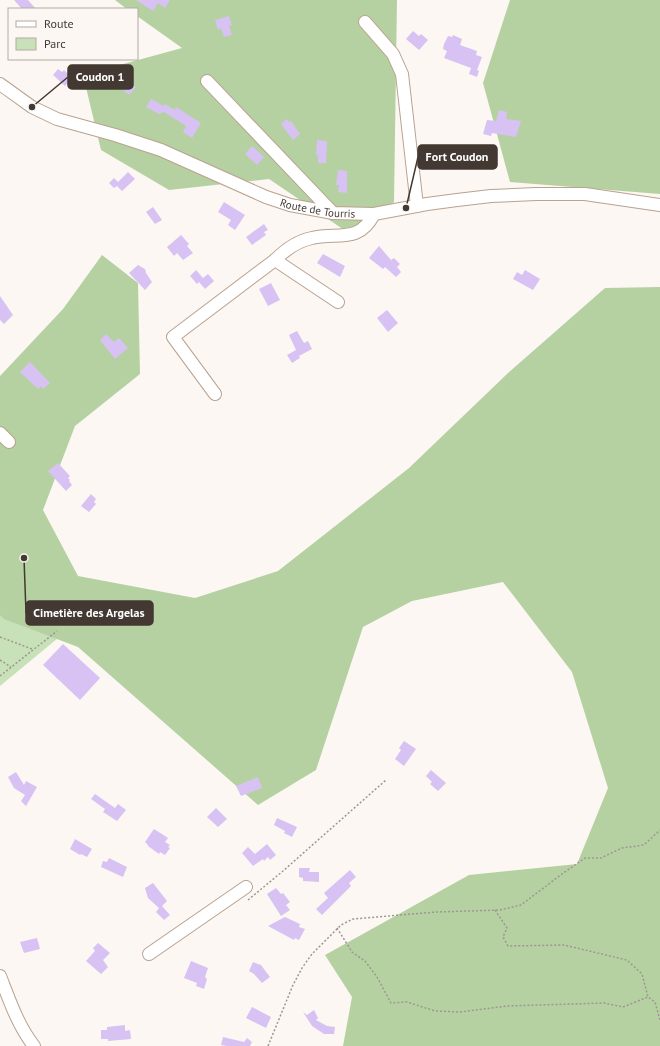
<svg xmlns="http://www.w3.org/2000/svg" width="660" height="1046" viewBox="0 0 660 1046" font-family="'PT Sans',sans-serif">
<rect width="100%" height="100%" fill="#fcf7f3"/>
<path fill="#c8e1b8" d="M0,510L98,605L0,686Z"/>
<g fill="#b5d1a2">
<path d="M115,0H397L394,202L353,236L269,179L169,190L101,150L83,75L182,48L137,16V9H127Z"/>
<path d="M510,0H660V194L510,182L483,83Z"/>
<path d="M102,255L138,283L140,374L75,426L43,510L78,576L195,598L278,571L409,468L507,374L605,288L660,287V1046H343L352,997L325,955L469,875L577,864L608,788L572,672L503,582L412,601L363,627L316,770L258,805L78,647L4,619L0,615V376L63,309Z"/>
</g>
<g fill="#d7c2f3">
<path d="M14,0H28L36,9H22Z"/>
<path d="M136,0H170L165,8L158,3L153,11Z"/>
<path d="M229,16L232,25L229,26L232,35L224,37L221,28L218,30L215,20Z"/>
<path d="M413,31L419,36L421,34L428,40L419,50L406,39Z"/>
<path d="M453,35L462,39L460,45L477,51L476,55L482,57L477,70L479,71L477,77L469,74L471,68L444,58L447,51L443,49L444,44L448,36L452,37Z"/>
<path d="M113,67L136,87L129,95L106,75Z"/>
<path d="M58,69L62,72L64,70L72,78L65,86L53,75Z"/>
<path d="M151,99L164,106L165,104L175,110L176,107L201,123L192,138L183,132L186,126L164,112L159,114L146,107Z"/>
<path d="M499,110L507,112L506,119L521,121L516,137L492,133L491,136L483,134L487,120L496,121Z"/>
<path d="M287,119L289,122L291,121L300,134L293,140L281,124Z"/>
<path d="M317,140L327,141L326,163H318V155H316Z"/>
<path d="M252,146L264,157L257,165L245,154Z"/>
<path d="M338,170L347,171V193L338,192L339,185H336Z"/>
<path d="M128,172L135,179L122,191L117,186L114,188L109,183L114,178L118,182Z"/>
<path d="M224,202L245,215L235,230L228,225L231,220L218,212Z"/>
<path d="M153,207L162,220L155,224L146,212Z"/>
<path d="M264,224L268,230L264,232L266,235L252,245L246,237Z"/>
<path d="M181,235L189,244L187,246L193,253L183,260L177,253L174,256L167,247Z"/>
<path d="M379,246L391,260L394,258L400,264L397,267L401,272L396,277L385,267L383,269L369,258Z"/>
<path d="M323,254L345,266L340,277L317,263Z"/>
<path d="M138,265L145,269L146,273L152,282L145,290L129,273Z"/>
<path d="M196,270L203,278L208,274L214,281L205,289L199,282L197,284L190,276Z"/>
<path d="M525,270L540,279L533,290L513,279L517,272L522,275Z"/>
<path d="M271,283L280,300L268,306L259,289Z"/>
<path d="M0,296L13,315L4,324L0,320Z"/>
<path d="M387,310L398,323L388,332L377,318Z"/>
<path d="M297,331L304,343L308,341L312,349L299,356L300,358L292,363L287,355L296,350L289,335Z"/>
<path d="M106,334L114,342L119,338L128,348L115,359L100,340Z"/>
<path d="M30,362L50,383L43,389L41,386L38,389L20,372Z"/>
<path d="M58,463L70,476L68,478L70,480L69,481L72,485L66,491L48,471Z"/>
<path d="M91,494L96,499L94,502L96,504L89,512L81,506Z"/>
<path d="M63,644L100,678L80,700L43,665Z"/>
<path d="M404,741L416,749L404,766L395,759L401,750L399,748Z"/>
<path d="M431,770L446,783L438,791L430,784L432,782L426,776Z"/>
<path d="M16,772L24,785L26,781L37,787L26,806L21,801L25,795L14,788L8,777Z"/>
<path d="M258,777L262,788L241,796L236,786Z"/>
<path d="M95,794L115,808L118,804L126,810L117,821L103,812L105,809L91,799Z"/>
<path d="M216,808L227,819L218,827L207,817Z"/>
<path d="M277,818L297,827L292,837L284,833L285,831L274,825Z"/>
<path d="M154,829L168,838L165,842L170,845L168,847L170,848L165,855L160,852L159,854L148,846V845L145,842Z"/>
<path d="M75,839L92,849L87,857L81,854L80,855L70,849Z"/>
<path d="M267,844L276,855L270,860L268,857L264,861L263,859L253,866L242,853L248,847L255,854Z"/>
<path d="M109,858L127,867L123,877L101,867L103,861L107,862Z"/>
<path d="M299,868H310L309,872H319V882L303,881V878L299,877Z"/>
<path d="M350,870L356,877L349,883L351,886L322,915L316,909L328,898L324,893Z"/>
<path d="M153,883L167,901L162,906L170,915L164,920L156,912L159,908L148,898L145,888Z"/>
<path d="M276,888L281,894L283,893L290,902L286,905L290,910L281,916L267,894Z"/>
<path d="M285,917L300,924L299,927L305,929L299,940L295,938L294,940L268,926Z"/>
<path d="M37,938L40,949L24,953L20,942Z"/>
<path d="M98,943L110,953L103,960L108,967L101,974L86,961L95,951L93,948Z"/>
<path d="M191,961L208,968L205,977L207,979L204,989L196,986L197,983L184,978Z"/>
<path d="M253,962L261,965L270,977L262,983L254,974L249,971Z"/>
<path d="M252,1007L271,1017L266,1028L246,1018Z"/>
<path d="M314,1010L318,1018L316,1020L327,1026L335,1027L334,1034H324L312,1026L303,1012L307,1015Z"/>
<path d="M125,1025V1031L130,1030L131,1039L108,1041V1039H101V1030H107V1027Z"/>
<path d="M223,1037L244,1042L247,1038L252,1042L250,1046H227L221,1045Z"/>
</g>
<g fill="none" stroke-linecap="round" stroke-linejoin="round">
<defs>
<g id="minor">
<path d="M365,22L393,54L402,74L417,206"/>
<path d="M207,81L333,213"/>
<path id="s1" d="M0,84L32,107L57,119L115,135L161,150L266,197L290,205L333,213L374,214L427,204L457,200L491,196L536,194H585L660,205"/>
<path d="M338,302L275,260C286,249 297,241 312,238C337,232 359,244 374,214"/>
<path d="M215,394L173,337L275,260"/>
<path d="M0,433L9,442"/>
<path d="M149,954L246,887"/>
<path d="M0,976C9,999 18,1026 34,1046"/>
</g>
</defs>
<use href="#minor" stroke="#b9a290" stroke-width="14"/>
<g stroke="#9e9690" stroke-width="1.5" stroke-dasharray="2 2" stroke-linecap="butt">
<path d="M0,637L32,649"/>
<path d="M0,660L11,667"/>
<path d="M0,676L57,631"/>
<path d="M248,900L283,871L386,780"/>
<path d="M495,910L507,928L503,937L508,946L564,945L627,960L642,974L648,997L655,1002L660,1020"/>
<path d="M337,928L352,952L365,961L377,977L391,1003L407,1002L435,1011L460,1012L507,1006L604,1003L623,1007L648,997"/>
<path d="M268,1046L293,985L302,968L312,954L341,925L353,919L436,912L500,910L521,905L562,874L585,858H601L622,848L644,845L660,830"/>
</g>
<use href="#minor" stroke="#fff" stroke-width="12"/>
</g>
<g text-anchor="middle" stroke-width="3" stroke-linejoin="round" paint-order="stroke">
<g font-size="11" fill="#433932" stroke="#fcf7f3">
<text dy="4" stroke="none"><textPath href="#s1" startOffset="344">Route de Tourris</textPath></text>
</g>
</g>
<path fill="none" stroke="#433932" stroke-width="1.5" d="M32 107L68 77M406 208L418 157M24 558L26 613"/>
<g fill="#433932" stroke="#fcf7f3" stroke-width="1.5">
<circle cx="32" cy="107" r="4"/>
<circle cx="406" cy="208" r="4"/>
<circle cx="24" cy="558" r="4"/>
</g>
<g fill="#433932" stroke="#433932" stroke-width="1.5">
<rect x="68" y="65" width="65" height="24" rx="4"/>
<rect x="418" y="145" width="79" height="24" rx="4"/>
<rect x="26" y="601" width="127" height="24" rx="4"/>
</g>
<g font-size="12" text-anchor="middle" font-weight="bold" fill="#fff">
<text x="100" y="81">Coudon 1</text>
<text x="457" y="161">Fort Coudon</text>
<text x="89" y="617">Cimetière des Argelas</text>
</g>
<rect x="8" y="8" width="130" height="52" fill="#fcf7f3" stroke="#b2aba6"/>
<rect x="16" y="21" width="20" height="6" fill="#ffffff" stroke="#b2aba6"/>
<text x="44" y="28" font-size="12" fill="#433932">Route</text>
<rect x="16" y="38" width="20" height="12" fill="#c8e1b8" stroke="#b2aba6"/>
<text x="44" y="48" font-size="12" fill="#433932">Parc</text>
</svg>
